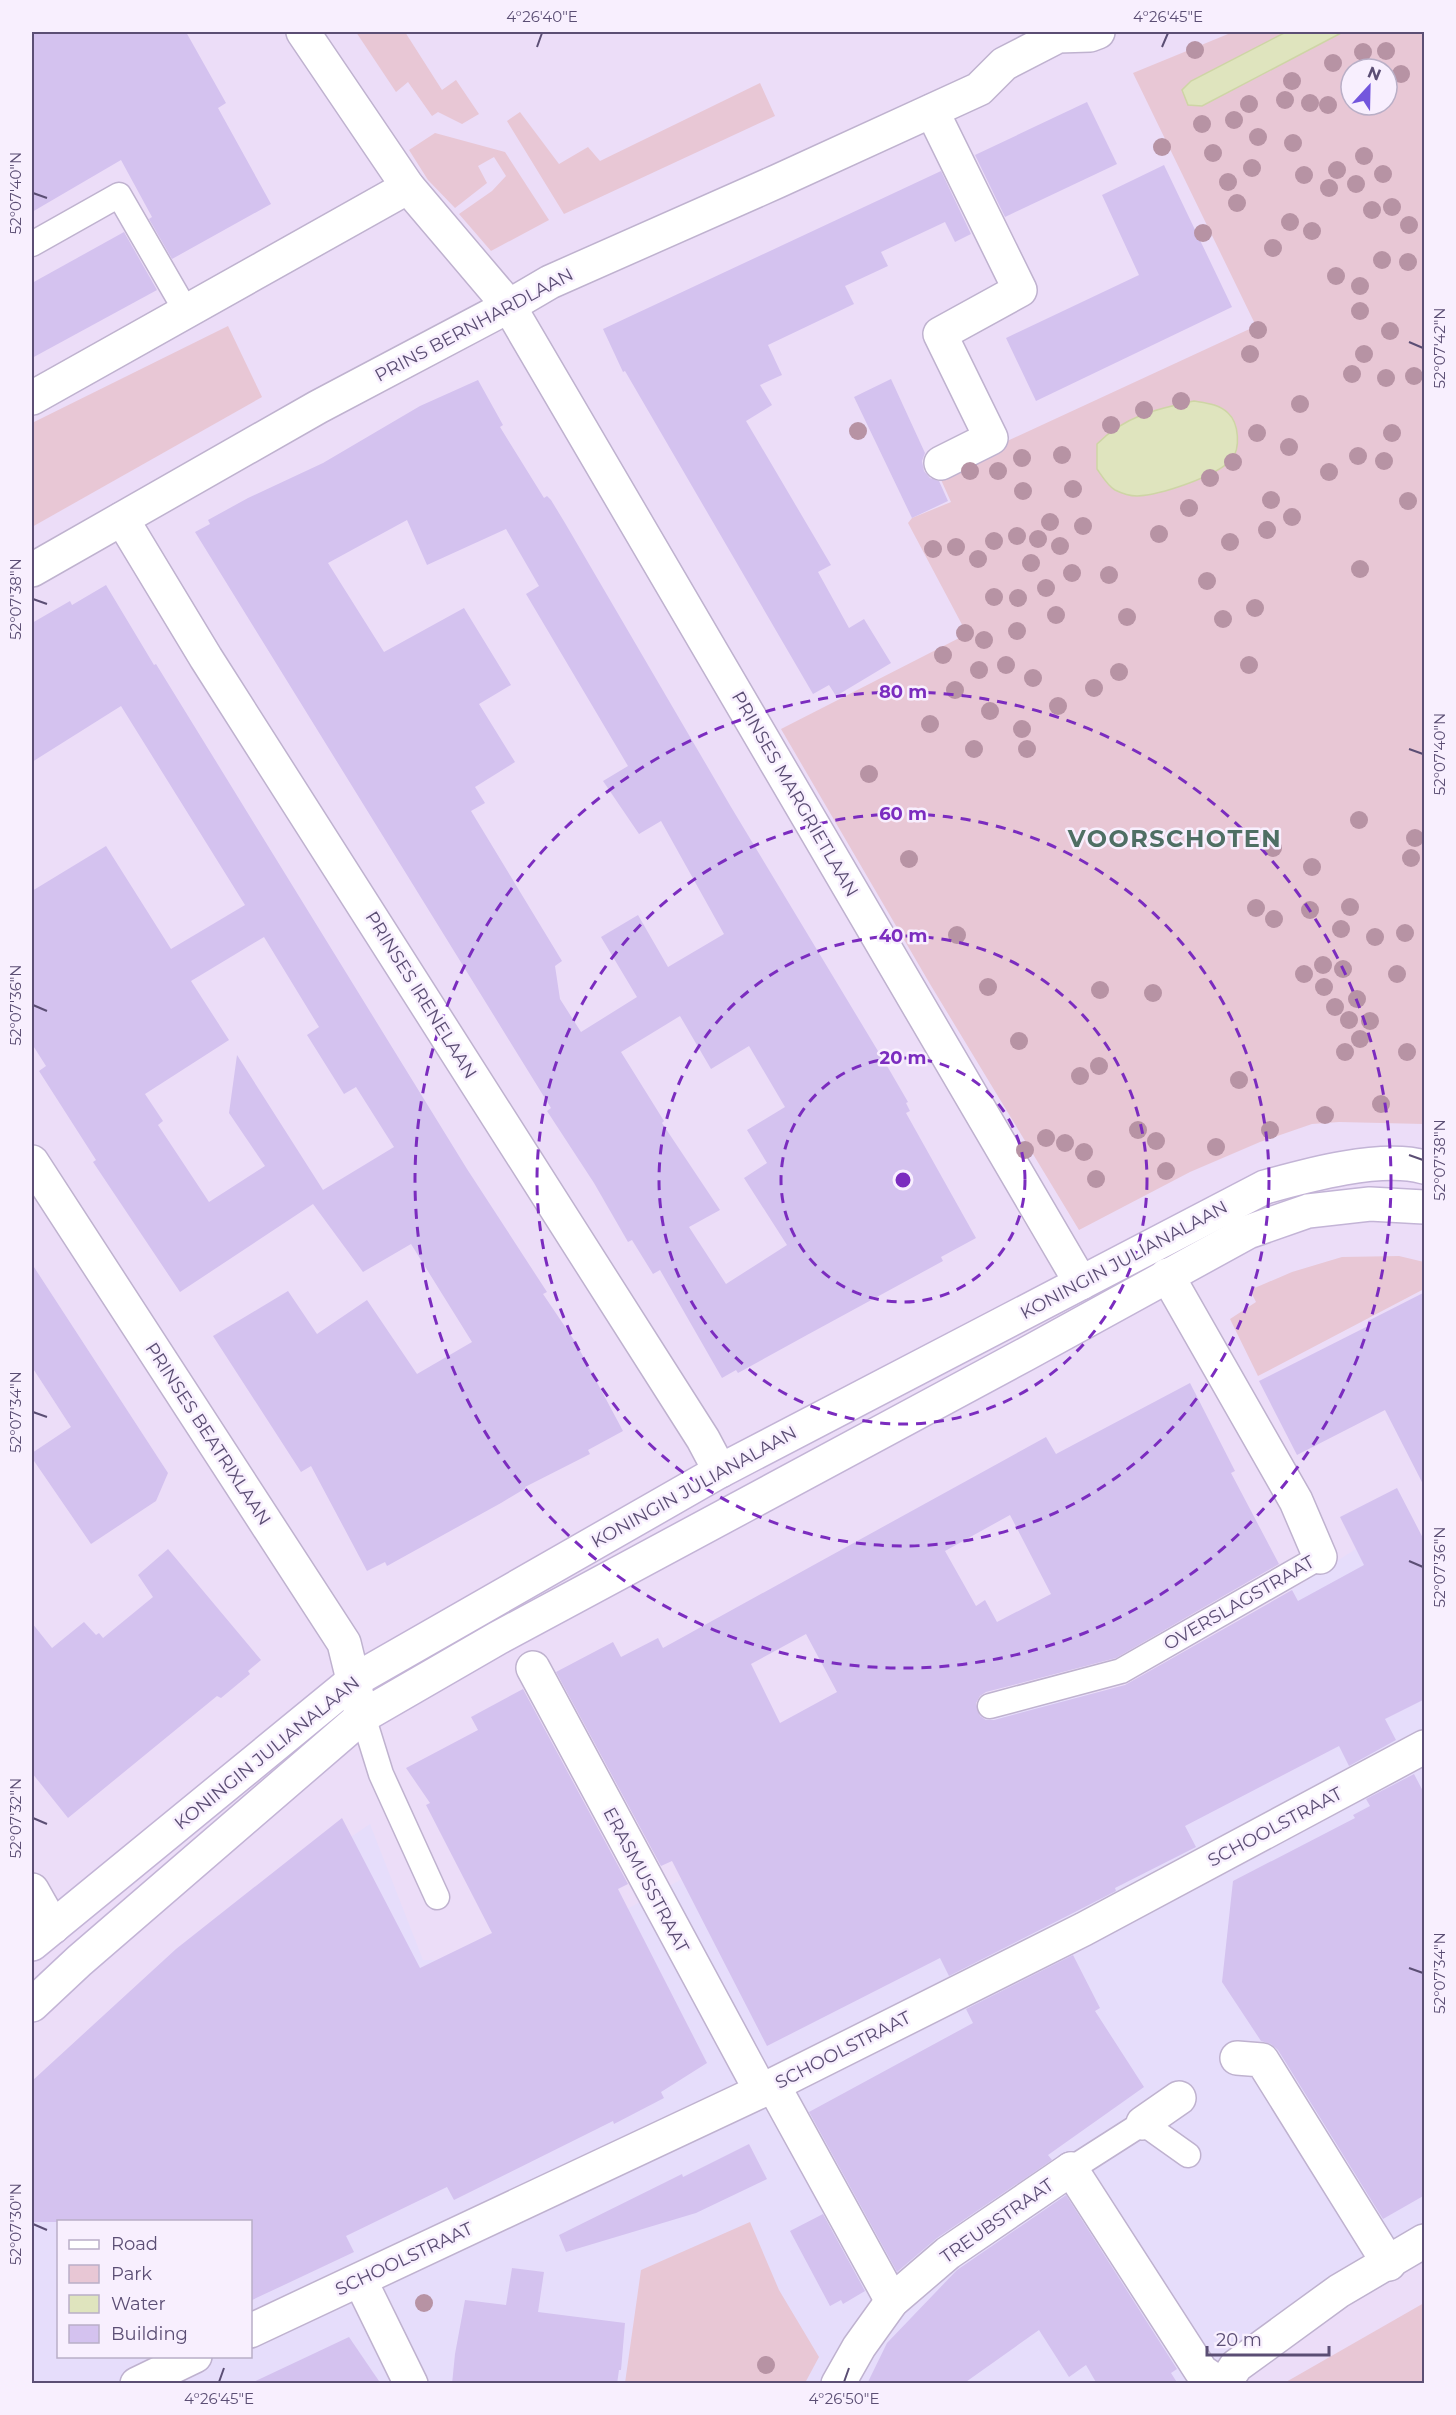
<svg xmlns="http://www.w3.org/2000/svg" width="1456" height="2415" viewBox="0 0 1456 2415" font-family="Montserrat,sans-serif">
<rect width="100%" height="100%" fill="#f4e9fb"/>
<path fill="#ecddf8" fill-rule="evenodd" d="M32,32H1424V2383H32ZM1351,69H1387V105H1351ZM58,2222H250V2356H58Z"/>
<path fill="#e6ddfb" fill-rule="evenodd" d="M1392,1526L1424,1586V2221L1392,2242L1207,2383H32V2093L198,1942L370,1824L423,1960H524L616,1915L717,1860L935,1725L1145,1683ZM58,2222H250V2356H58Z"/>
<g fill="#e8c7d5" fill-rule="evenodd">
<path d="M356,32H405L442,90L456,80L479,114L462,124L438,112L432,116L408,82L396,92Z"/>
<path d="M1233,32H1424V1124L1339,1122L1312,1124L1260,1142L1190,1172L1079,1230L930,984L781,729L967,634L908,523L912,518L951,502L938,473L1256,326L1133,73ZM1351,69H1387V105H1351Z"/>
<path d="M760,83L775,116L564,214L507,121L520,112L559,164L588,147L600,161Z"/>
<path d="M435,133L505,152L549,220L491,251L459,214L492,191L506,176L494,157L478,166L487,183L455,208L428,180L409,150Z"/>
<path d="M228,326L262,397L32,527V423Z"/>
<path d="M1399,1256L1424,1262V1289L1258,1376L1230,1319L1256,1302L1250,1290L1292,1272L1342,1257Z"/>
<path d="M750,2222L779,2290L819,2357L805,2383H625L641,2270Z"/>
<path d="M1424,2303V2383H1284L1293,2378Z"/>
</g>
<g fill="#dfe4be" stroke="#ced5a5" stroke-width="1.5">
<path d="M1286,32H1343L1202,106L1188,105L1182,90L1191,81Z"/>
<path d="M1194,401C1206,403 1219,404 1228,413C1239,423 1241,449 1231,460C1215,477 1160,495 1137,496C1131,496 1121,493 1115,490C1108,486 1102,476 1097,469V444C1125,416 1156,409 1194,401Z"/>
</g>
<g fill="#d4c2ef" fill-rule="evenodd">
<path d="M32,32H186L226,103L218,108L271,204L172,259L149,219L152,217L121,160L32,212Z"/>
<path d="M1087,102L1117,164L1005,217L975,155Z"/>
<path d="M1164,165L1232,307L1036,401L1006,338L1139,275L1102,195Z"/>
<path d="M941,171L971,234L955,242L945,222L881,252L888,266L845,286L854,304L768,345L782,375L760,385L772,405L746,421L831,565L818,572L849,628L864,619L891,663L836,696L829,685L813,694L625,371L623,372L603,329Z"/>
<path d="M124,232L157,290L32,358V283Z"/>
<path d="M891,379L925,453L922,461L924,471L930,478L939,481L948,501L912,518L854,397Z"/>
<path d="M478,380L503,425L500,427L544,498L547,496L551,500L565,523L731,807L890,1071L908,1102L906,1103L910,1111L906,1113L976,1238L941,1257L943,1261L807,1335L738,1373L736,1370L722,1378L660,1270L653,1274L632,1240L628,1242L594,1183L547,1111L551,1108L195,532L210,524L208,520L248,498L323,463L420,406ZM407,520L427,565L506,529L539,586L526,594L628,766L603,781L639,834L661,821L724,934L668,967L638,915L601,937L637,997L581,1032L560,999L555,966L562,961L471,811L485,803L475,787L515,762L479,704L511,685L464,608L384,652L328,563ZM680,1016L711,1069L749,1046L785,1107L747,1130L767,1163L744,1178L787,1245L726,1284L689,1227L720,1210L662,1123L664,1121L621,1052Z"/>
<path d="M106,585L154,665L156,664L467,1169L547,1292L543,1294L576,1343L623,1431L588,1450L590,1454L525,1487L526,1488L501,1503L387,1566L385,1562L367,1571L311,1466L301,1472L213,1336L288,1291L317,1334L367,1300L417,1374L472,1342L411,1244L363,1272L313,1204L180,1292L93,1162L96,1160L39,1071L46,1066L32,1044V891L106,846L171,949L245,905L121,706L32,762V623L70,601L72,605ZM264,937L319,1027L307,1035L344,1094L356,1087L394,1147L323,1190L237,1055L229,1113L265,1166L209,1202L158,1125L163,1121L145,1094L229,1040L191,981Z"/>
<path d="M32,1264L168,1473L156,1501L91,1544L32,1458V1453L71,1427L32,1367Z"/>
<path d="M1425,1292V1488L1385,1410L1297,1455L1259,1381L1370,1325L1368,1321Z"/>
<path d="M1190,1383L1235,1471L1231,1473L1279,1564L1116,1658L986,1692L980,1696L976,1703L980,1716L986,1720H994L1125,1685L1292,1590L1298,1601L1364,1565L1340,1517L1397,1488L1425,1542V1699L1385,1719L1396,1740L1349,1766L1339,1746L1185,1826L1196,1847L1115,1888L1116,1891L1075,1912L949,1976L940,1958L767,2046L672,1861L661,1866L556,1672L613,1642L621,1657L658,1638L663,1648L1046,1437L1056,1454ZM1010,1515L1051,1594L997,1622L985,1600L976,1606L945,1551ZM806,1634L837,1692L780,1723L751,1664Z"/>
<path d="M168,1549L261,1660L248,1671L250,1674L221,1698L217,1696L68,1818L32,1773V1623L52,1648L84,1622L96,1635L99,1633L103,1638L153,1597L138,1575Z"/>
<path d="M523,1689L628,1884L618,1889L707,2063L661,2092L664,2098L614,2124L613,2121L454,2200L447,2187L346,2236L354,2252L250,2301V2222H32V2081L176,1949L342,1818L420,1968L492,1933L426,1805L430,1803L406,1768L478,1730L471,1717Z"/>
<path d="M1414,1774L1425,1795V2195L1383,2219L1278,2050L1271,2044L1261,2041L1222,1982L1233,1881L1355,1818L1353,1815L1370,1806L1366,1799Z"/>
<path d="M1073,1955L1100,2008L1095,2011L1144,2087L1048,2155L1052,2160L937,2238L897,2272L809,2112L973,2023L966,2009Z"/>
<path d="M749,2144L767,2179L696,2213L566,2252L559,2235L682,2174L683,2177Z"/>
<path d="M1066,2195L1177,2369L1171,2373L1178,2384H1097L1086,2365L1069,2377L1039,2330L963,2384H867L887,2343L957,2270Z"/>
<path d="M823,2214L865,2291L843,2304L841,2300L830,2306L790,2231Z"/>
<path d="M512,2268L544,2272L538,2312L625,2323L621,2370H619L617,2384H452L455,2354L465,2300L506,2305Z"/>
<path d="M349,2337L381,2384H249Z"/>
</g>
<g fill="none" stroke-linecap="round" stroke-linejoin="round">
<defs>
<g id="service">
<path d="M32,244L119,195L186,311"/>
<path d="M990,1706L1121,1671L1320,1557"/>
<path d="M363,1716L381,1774L437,1897"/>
<path d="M1071,2169L1143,2123L1188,2155"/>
</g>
<g id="pedestrian">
<path d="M533,1668L761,2091"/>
<path d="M1237,2058L1262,2060L1389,2264"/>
<path d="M773,2085L892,2301"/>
<path d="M1143,2123L1179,2098"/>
<path d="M1071,2169L1201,2371L1220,2384"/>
<path d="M360,2280L411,2384"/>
<path d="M250,2331L761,2091L1084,1929L1424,1747"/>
<path d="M137,2384L195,2356"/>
</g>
<g id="minor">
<path d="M303,32L408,187L509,306L1081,1283"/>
<path d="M932,111L1020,290L940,334L991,438L941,463"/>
<path d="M32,398L408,187"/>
<path d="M122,519L206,658L703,1439L720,1471"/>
<path d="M32,570L318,407L509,306L550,282L778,181L979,89L1004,64L1058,36L1090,35L1098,32"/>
<path d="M32,1162L344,1643L360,1708"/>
<path d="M1167,1275L1296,1501L1320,1557"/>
<path d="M32,1890L53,1927"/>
<path d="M838,2384L859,2347L892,2301L948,2253L1071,2169"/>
<path d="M1224,2384L1236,2366L1339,2291L1424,2241"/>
</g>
<g id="secondary">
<path d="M32,1944L353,1681L720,1471L1265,1187C1308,1175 1381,1155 1424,1167"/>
<path d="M32,2005L79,1961L363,1716L498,1638L1026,1354L1248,1232L1308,1211L1370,1204L1424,1207"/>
</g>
</defs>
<use href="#service" stroke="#bfb2cf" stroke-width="27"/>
<use href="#pedestrian" stroke="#bfb2cf" stroke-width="36"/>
<use href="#minor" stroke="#bfb2cf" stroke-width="36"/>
<use href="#secondary" stroke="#c3b4d6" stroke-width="36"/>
<use href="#service" stroke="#fff" stroke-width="24"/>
<use href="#pedestrian" stroke="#fff" stroke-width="33"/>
<use href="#minor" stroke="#fff" stroke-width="33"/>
<use href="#secondary" stroke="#fff" stroke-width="33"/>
</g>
<g fill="#b793a4">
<circle cx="1195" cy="50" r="9"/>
<circle cx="1386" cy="51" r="9"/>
<circle cx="1363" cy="52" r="9"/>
<circle cx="1333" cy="63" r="9"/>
<circle cx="1401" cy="74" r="9"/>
<circle cx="1292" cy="81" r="9"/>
<circle cx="1285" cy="100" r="9"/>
<circle cx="1310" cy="103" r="9"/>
<circle cx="1249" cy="104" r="9"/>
<circle cx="1328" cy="105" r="9"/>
<circle cx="1234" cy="120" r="9"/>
<circle cx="1202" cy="124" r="9"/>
<circle cx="1258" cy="137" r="9"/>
<circle cx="1293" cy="143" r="9"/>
<circle cx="1162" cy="147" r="9"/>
<circle cx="1213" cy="153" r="9"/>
<circle cx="1364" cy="156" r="9"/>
<circle cx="1252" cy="168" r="9"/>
<circle cx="1337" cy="170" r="9"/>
<circle cx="1383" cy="174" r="9"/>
<circle cx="1304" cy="175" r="9"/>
<circle cx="1228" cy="182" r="9"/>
<circle cx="1356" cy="184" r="9"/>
<circle cx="1329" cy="188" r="9"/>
<circle cx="1237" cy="203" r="9"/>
<circle cx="1392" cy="207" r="9"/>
<circle cx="1372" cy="210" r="9"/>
<circle cx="1290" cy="222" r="9"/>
<circle cx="1409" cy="225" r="9"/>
<circle cx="1312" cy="231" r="9"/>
<circle cx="1203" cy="233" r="9"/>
<circle cx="1273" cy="248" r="9"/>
<circle cx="1382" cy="260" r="9"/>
<circle cx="1408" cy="262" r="9"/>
<circle cx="1336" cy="276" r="9"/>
<circle cx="1360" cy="286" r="9"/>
<circle cx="1360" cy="311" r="9"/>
<circle cx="1258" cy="330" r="9"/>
<circle cx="1390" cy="331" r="9"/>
<circle cx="1250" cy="354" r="9"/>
<circle cx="1364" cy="354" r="9"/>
<circle cx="1352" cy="374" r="9"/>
<circle cx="1414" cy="376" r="9"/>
<circle cx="1386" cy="378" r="9"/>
<circle cx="1181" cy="401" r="9"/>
<circle cx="1300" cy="404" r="9"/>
<circle cx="1144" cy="410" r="9"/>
<circle cx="1111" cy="425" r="9"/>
<circle cx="858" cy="431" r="9"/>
<circle cx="1257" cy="433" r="9"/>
<circle cx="1392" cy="433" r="9"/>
<circle cx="1289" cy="447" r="9"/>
<circle cx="1062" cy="455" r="9"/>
<circle cx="1358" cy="456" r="9"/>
<circle cx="1022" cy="458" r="9"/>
<circle cx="1384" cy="461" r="9"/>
<circle cx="1233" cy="462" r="9"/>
<circle cx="970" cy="471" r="9"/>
<circle cx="998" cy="471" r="9"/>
<circle cx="1329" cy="472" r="9"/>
<circle cx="1210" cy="478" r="9"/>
<circle cx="1073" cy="489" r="9"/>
<circle cx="1023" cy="491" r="9"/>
<circle cx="1271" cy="500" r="9"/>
<circle cx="1408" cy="501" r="9"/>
<circle cx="1189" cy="508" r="9"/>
<circle cx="1292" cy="517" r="9"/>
<circle cx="1050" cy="522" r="9"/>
<circle cx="1083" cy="526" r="9"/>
<circle cx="1267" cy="530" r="9"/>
<circle cx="1159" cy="534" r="9"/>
<circle cx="1017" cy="536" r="9"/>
<circle cx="1038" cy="539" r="9"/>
<circle cx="994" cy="541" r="9"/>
<circle cx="1230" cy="542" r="9"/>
<circle cx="1060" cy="546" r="9"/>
<circle cx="956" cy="547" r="9"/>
<circle cx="933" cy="549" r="9"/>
<circle cx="978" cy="559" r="9"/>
<circle cx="1031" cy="563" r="9"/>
<circle cx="1360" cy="569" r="9"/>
<circle cx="1072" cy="573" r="9"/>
<circle cx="1109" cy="575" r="9"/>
<circle cx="1207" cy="581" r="9"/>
<circle cx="1046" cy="588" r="9"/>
<circle cx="994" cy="597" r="9"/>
<circle cx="1018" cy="598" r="9"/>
<circle cx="1255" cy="608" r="9"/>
<circle cx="1056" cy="615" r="9"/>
<circle cx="1127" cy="617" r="9"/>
<circle cx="1223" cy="619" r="9"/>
<circle cx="1017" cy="631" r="9"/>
<circle cx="965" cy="633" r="9"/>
<circle cx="984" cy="640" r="9"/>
<circle cx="943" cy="655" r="9"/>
<circle cx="1006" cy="665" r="9"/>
<circle cx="1249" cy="665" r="9"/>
<circle cx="979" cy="670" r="9"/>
<circle cx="1119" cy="672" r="9"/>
<circle cx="1033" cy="678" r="9"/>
<circle cx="1094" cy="688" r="9"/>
<circle cx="955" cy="690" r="9"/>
<circle cx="1058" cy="706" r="9"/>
<circle cx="990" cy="711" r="9"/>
<circle cx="930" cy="724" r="9"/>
<circle cx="1022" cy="729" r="9"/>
<circle cx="974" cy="749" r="9"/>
<circle cx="1027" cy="749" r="9"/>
<circle cx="869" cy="774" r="9"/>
<circle cx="1359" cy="820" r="9"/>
<circle cx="1415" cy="838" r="9"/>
<circle cx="1273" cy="848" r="9"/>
<circle cx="1411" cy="858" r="9"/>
<circle cx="909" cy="859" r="9"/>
<circle cx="1312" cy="867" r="9"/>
<circle cx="1350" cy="907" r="9"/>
<circle cx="1256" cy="908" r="9"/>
<circle cx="1310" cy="910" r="9"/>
<circle cx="1274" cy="919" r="9"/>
<circle cx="1341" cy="929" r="9"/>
<circle cx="1405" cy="933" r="9"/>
<circle cx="957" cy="935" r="9"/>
<circle cx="1375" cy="937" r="9"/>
<circle cx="1323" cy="965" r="9"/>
<circle cx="1343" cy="969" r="9"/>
<circle cx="1304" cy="974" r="9"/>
<circle cx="1397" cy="974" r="9"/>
<circle cx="988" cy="987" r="9"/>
<circle cx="1324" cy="987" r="9"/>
<circle cx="1100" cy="990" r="9"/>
<circle cx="1153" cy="993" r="9"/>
<circle cx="1357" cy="999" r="9"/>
<circle cx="1335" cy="1007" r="9"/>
<circle cx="1349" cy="1020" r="9"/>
<circle cx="1370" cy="1021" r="9"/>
<circle cx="1360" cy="1039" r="9"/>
<circle cx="1019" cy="1041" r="9"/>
<circle cx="1345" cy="1052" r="9"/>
<circle cx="1407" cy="1052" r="9"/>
<circle cx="1099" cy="1066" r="9"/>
<circle cx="1080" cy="1076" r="9"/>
<circle cx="1239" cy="1080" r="9"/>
<circle cx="1381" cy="1104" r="9"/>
<circle cx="1325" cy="1115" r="9"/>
<circle cx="1138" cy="1130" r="9"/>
<circle cx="1270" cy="1130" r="9"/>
<circle cx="1046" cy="1138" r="9"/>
<circle cx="1156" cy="1141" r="9"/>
<circle cx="1065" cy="1143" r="9"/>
<circle cx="1216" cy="1147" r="9"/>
<circle cx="1025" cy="1150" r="9"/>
<circle cx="1084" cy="1152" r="9"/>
<circle cx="1166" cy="1171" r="9"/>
<circle cx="1096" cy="1179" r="9"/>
<circle cx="424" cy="2303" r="9"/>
<circle cx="766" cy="2365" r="9"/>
</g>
<path fill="none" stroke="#5b4e74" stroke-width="2" d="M537,47L542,33M1162,47L1168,33M33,193L47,198M1409,342L1423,348M33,599L47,604M1409,749L1423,754M33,1005L47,1011M1409,1155L1423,1160M33,1412L47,1417M1409,1561L1423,1567M33,1818L47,1824M1409,1968L1423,1973M33,2224L47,2230M219,2382L224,2368M844,2382L849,2368"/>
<g fill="none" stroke="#7b2cbf" stroke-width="3" stroke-dasharray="10 8">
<circle cx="903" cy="1180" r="122"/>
<circle cx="903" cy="1180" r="244"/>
<circle cx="903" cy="1180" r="366"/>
<circle cx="903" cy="1180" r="488"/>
</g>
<g text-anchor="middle" stroke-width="5" stroke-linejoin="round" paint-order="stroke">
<g font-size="18" fill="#5b4e74" stroke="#f8effe">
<text transform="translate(474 325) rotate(-28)" y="6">PRINS BERNHARDLAAN</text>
<text transform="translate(795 794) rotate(60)" y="6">PRINSES MARGRIETLAAN</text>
<text transform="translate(421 995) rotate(58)" y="6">PRINSES IRENELAAN</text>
<text transform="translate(1124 1260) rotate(-28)" y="6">KONINGIN JULIANALAAN</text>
<text transform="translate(208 1434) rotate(57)" y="6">PRINSES BEATRIXLAAN</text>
<text transform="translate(694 1487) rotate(-29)" y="6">KONINGIN JULIANALAAN</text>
<text transform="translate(1239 1603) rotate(-30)" y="6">OVERSLAGSTRAAT</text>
<text transform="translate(267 1753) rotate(-39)" y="6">KONINGIN JULIANALAAN</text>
<text transform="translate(1275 1827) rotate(-28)" y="6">SCHOOLSTRAAT</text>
<text transform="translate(646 1880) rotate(62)" y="6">ERASMUSSTRAAT</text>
<text transform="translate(843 2050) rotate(-27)" y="6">SCHOOLSTRAAT</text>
<text transform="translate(997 2221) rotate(-35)" y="6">TREUBSTRAAT</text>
<text transform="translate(404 2259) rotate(-25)" y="6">SCHOOLSTRAAT</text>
</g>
<g font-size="24" font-weight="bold" letter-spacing="1.5" fill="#4f6f64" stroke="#f8effe">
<text x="1175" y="847">VOORSCHOTEN</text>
</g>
</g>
<circle cx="903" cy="1180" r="9" fill="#7b2cbf" stroke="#f8effe" stroke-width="3"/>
<g font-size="18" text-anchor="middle" font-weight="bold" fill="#7b2cbf" stroke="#f8effe" stroke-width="5" stroke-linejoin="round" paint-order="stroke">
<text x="903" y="698">80 m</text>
<text x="903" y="820">60 m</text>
<text x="903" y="942">40 m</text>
<text x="903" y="1064">20 m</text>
</g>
<rect width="1456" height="2415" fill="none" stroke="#f8effe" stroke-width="66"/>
<rect x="57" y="2220" width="195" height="138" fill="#f8effe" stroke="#b9afc7" stroke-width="1.5"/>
<rect x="69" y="2240" width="30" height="9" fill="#ffffff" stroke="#b9afc7" stroke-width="1.5"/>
<text x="111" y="2250" font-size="18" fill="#5b4e74">Road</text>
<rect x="69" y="2265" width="30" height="18" fill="#e8c7d5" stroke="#b9afc7" stroke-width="1.5"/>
<text x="111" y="2280" font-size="18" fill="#5b4e74">Park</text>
<rect x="69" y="2295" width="30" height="18" fill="#dfe4be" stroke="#b9afc7" stroke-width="1.5"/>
<text x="111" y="2310" font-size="18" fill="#5b4e74">Water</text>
<rect x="69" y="2325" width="30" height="18" fill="#d4c2ef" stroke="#b9afc7" stroke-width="1.5"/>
<text x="111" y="2340" font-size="18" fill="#5b4e74">Building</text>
<g transform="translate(1369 87) rotate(22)"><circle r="28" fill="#f8effe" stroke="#b9afc7" stroke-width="1.5"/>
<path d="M0-4.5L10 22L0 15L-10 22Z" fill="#7356dd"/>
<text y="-9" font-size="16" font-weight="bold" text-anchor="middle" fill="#5b4e74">N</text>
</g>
<path d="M1207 2346v9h122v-9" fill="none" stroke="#5b4e74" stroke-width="3"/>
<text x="1216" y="2346" font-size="18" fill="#5b4e74" stroke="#f8effe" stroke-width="4.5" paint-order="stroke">20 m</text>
<rect x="33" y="33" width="1390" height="2349" fill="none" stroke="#5b4e74" stroke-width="2"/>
<g font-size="15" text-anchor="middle" fill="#5b4e74">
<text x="542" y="22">4°26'40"E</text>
<text x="1168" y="22">4°26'45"E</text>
<text transform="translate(16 193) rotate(-90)" y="5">52°07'40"N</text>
<text transform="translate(1440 348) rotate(-90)" y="5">52°07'42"N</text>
<text transform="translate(16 599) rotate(-90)" y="5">52°07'38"N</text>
<text transform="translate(1440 754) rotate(-90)" y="5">52°07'40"N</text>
<text transform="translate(16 1005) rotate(-90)" y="5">52°07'36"N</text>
<text transform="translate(1440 1160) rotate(-90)" y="5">52°07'38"N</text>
<text transform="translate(16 1412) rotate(-90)" y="5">52°07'34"N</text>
<text transform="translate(1440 1567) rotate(-90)" y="5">52°07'36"N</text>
<text transform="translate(16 1818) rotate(-90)" y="5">52°07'32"N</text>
<text transform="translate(1440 1973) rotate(-90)" y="5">52°07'34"N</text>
<text transform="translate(16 2224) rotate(-90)" y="5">52°07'30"N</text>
<text x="219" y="2404">4°26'45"E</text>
<text x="844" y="2404">4°26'50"E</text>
</g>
</svg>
